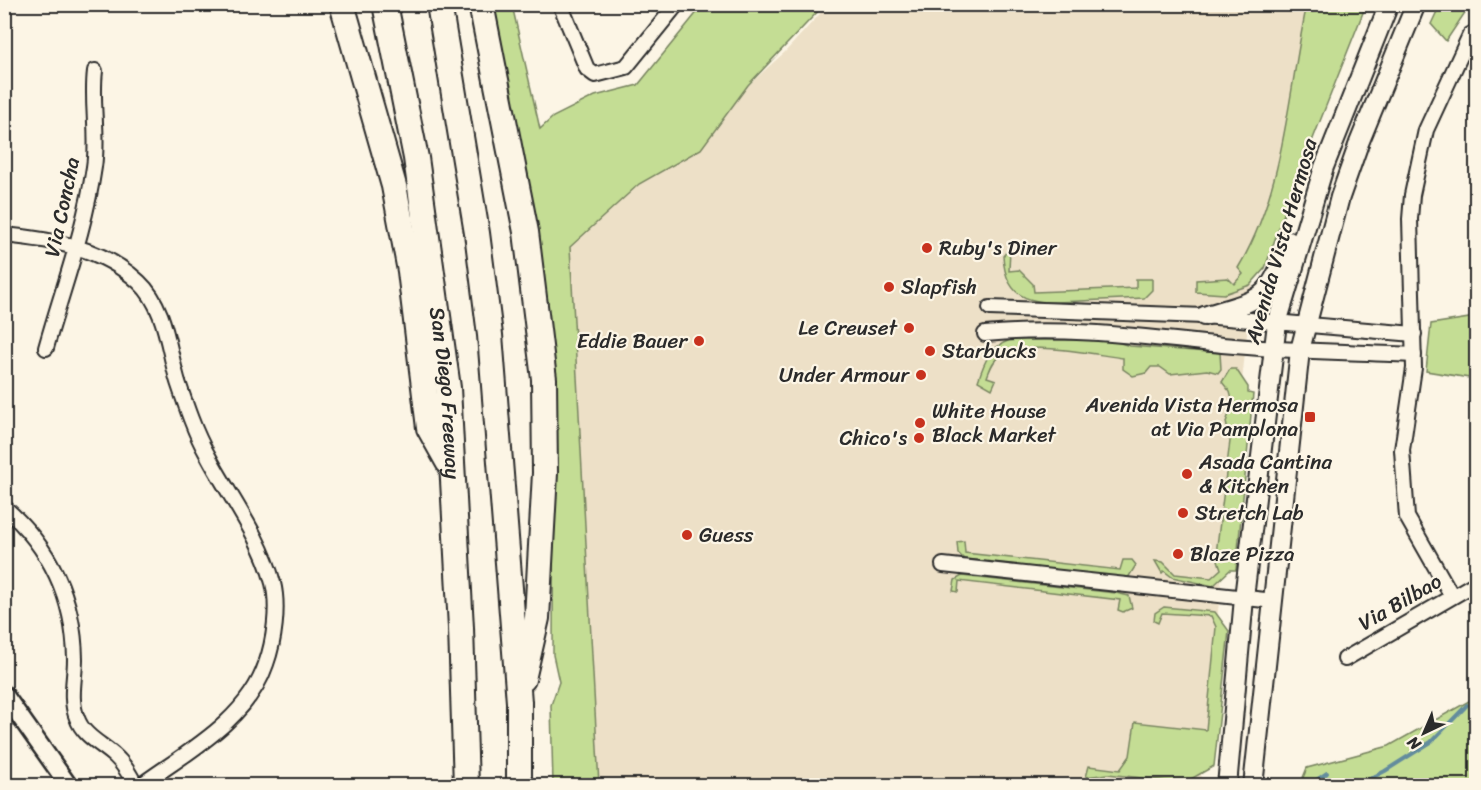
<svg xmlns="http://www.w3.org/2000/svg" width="1481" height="790" viewBox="0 0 1481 790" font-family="Sriracha,sans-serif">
<rect width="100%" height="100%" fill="#fcf5e5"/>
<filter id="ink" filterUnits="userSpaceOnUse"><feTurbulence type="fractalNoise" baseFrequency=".0167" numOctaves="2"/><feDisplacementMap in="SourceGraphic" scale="12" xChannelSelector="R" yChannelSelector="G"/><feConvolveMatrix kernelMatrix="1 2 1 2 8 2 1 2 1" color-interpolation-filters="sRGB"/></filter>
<g filter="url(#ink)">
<path fill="#ede0c7" d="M828,5H1312L1265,268L1253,282L1251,295L1200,784L1086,777L1067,786L599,785L570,246L785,52Z"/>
<g fill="#c4dd94" stroke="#788460" stroke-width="1.5">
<path d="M1307,4L1366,5L1288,202L1265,268L1250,285L1224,294L1196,292V280L1228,278L1234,284L1243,274L1238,268C1285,190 1288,92 1307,4Z"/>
<path d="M492,5H512L540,129L553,117L595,96L638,85L703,5H824L748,85L701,149L639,184L570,247L599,785H553L551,705L559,682L553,655L554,376Z"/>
<path d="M1440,5H1470L1446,41L1431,24Z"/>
<path d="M1010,248L1009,271L1019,270L1033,284L1034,292L1136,288V279H1152V290L1144,298C1123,299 1101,300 1080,301C1039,303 1006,307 1003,256Z"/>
<path d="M1476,317V379L1426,371L1431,324Z"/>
<path d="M1010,340H1110L1130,346L1220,353L1221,369L1218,373L1207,370L1170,374L1160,367H1151L1146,373L1133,376L1123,369V358C1091,354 1025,339 999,357C992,361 990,370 987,377L996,380L992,389L978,381C985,360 989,348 1010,340Z"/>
<path d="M1230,369H1236L1248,387V393L1253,394L1236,570H1230L1213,586L1172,577L1164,571L1162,573L1155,561L1163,562L1175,574L1211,578L1221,569L1216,554L1230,441L1226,422L1233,403L1230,392L1222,382Z"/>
<path d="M964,541L965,553L1120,570L1123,560H1132L1136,565L1128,578L964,559L958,553L957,542Z"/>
<path d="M962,576L1116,593L1129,596L1132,608L1123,612L1118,610L1120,600L959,581L958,592L953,591L955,580Z"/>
<path d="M1164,607L1215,612L1229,631L1214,766L1184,783L1108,774L1086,777L1089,766L1120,770L1130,756L1135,722L1206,730L1216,627L1211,616L1162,613L1158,623L1154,621L1155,613Z"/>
<path d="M1476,697V785H1300L1307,768L1389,746Z"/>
</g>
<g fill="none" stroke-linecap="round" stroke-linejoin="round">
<g stroke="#638c9d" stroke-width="4">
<path d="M1308,786L1327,773"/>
<path d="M1356,786L1385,771L1431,742L1467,705"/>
</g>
<defs>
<g id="minor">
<path d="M560,4L587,69L595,75L626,67L677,4"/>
<path d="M4,235C53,240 102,247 139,282C166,307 168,349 178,382C186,406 195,433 207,454C229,496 261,537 273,583C279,607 274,642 266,664C247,721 185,753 140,786"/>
<path d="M990,308L1204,316L1414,334"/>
<path d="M985,334C1064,326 1144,337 1222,345C1286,351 1350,352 1414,355"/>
<path d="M46,348C63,287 85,230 94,167C99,135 91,103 95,71"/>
<path d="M4,507C50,547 74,598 75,659C75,679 69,699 77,718C83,736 102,744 115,756C124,764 130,775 136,786"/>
<path d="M943,565L1274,601"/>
<path d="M1452,596L1407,517L1402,450L1414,368L1410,219L1412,195L1426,130L1470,35L1476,32"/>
<path d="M1345,659L1476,583"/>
</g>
<path id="tertiary" d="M4,694L69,786"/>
<g id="secondary">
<path d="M1204,316C1263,298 1269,302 1289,241"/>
<path d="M1227,786L1244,598L1277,323L1324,167L1389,4"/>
<path d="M1253,786L1300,350L1340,197L1359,143L1416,4"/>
</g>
<g id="motorway">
<path d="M342,4L394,186L410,271L429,428L448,462"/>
<path id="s1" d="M385,4L416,158L448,388L461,628L466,786"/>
<path d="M439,4L477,233L490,335L519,702V786"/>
<path d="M481,4L526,232L544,379L545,473L537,618L523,679"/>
</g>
</defs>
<use href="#minor" stroke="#2b2b2b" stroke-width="18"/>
<use href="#tertiary" stroke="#2b2b2b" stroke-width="21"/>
<use href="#secondary" stroke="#2b2b2b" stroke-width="22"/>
<use href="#motorway" stroke="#2b2b2b" stroke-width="28"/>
<use href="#minor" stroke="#fcf5e5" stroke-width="14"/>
<use href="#tertiary" stroke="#fcf5e5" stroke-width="16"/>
<use href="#secondary" stroke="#fcf5e5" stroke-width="18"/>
<use href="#motorway" stroke="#fcf5e5" stroke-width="24"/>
</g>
</g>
<g fill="#c8321e" stroke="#fcf5e5" stroke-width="2">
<circle cx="927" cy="248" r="6"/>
<circle cx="889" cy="287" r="6"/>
<circle cx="909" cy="328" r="6"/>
<circle cx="699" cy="341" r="6"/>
<circle cx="930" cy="351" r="6"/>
<circle cx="921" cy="375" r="6"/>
<rect x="1304" y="411" width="12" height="12" rx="3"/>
<circle cx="920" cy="423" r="6"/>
<circle cx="919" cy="438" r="6"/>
<circle cx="1187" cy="474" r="6"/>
<circle cx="1183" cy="513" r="6"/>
<circle cx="687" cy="535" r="6"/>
<circle cx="1178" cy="554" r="6"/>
</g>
<g text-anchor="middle" stroke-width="4.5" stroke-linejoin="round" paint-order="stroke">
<g font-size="21" fill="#2b2b2b" stroke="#fcf5e5">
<text transform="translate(62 207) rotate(-78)" y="7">Via Concha</text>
<text transform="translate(1281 241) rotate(-74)" y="7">Avenida Vista Hermosa</text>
<text dy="7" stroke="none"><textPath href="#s1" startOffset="394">San Diego Freeway</textPath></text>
<text transform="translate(1400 602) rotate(-30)" y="7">Via Bilbao</text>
</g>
<g font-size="21" fill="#2b2b2b" stroke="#fcf5e5" text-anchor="start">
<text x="939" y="255">Ruby's Diner</text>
<text x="901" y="294">Slapfish</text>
<text x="897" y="335" text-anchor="end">Le Creuset</text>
<text x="687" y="348" text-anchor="end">Eddie Bauer</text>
<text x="942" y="358">Starbucks</text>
<text x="909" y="382" text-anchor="end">Under Armour</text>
<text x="1298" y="412" text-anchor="end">Avenida Vista Hermosa<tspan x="1298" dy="24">at Via Pamplona</tspan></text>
<text x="932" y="418">White House<tspan x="932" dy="24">Black Market</tspan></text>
<text x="907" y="445" text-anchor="end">Chico's</text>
<text x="1199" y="469">Asada Cantina<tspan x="1199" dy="24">&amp; Kitchen</tspan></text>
<text x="1195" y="520">Stretch Lab</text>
<text x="699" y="542">Guess</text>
<text x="1190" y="561">Blaze Pizza</text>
</g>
</g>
<rect width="1481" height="790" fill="none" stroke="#fcf5e5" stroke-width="24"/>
<rect x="12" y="12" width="1457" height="766" fill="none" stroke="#2b2b2b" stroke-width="2" filter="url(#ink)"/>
<g transform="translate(1424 733) rotate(224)" stroke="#fcf5e5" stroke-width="4.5" paint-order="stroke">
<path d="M0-4.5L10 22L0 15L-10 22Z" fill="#2b2b2b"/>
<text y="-9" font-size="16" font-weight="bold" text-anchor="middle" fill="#2b2b2b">N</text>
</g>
</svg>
